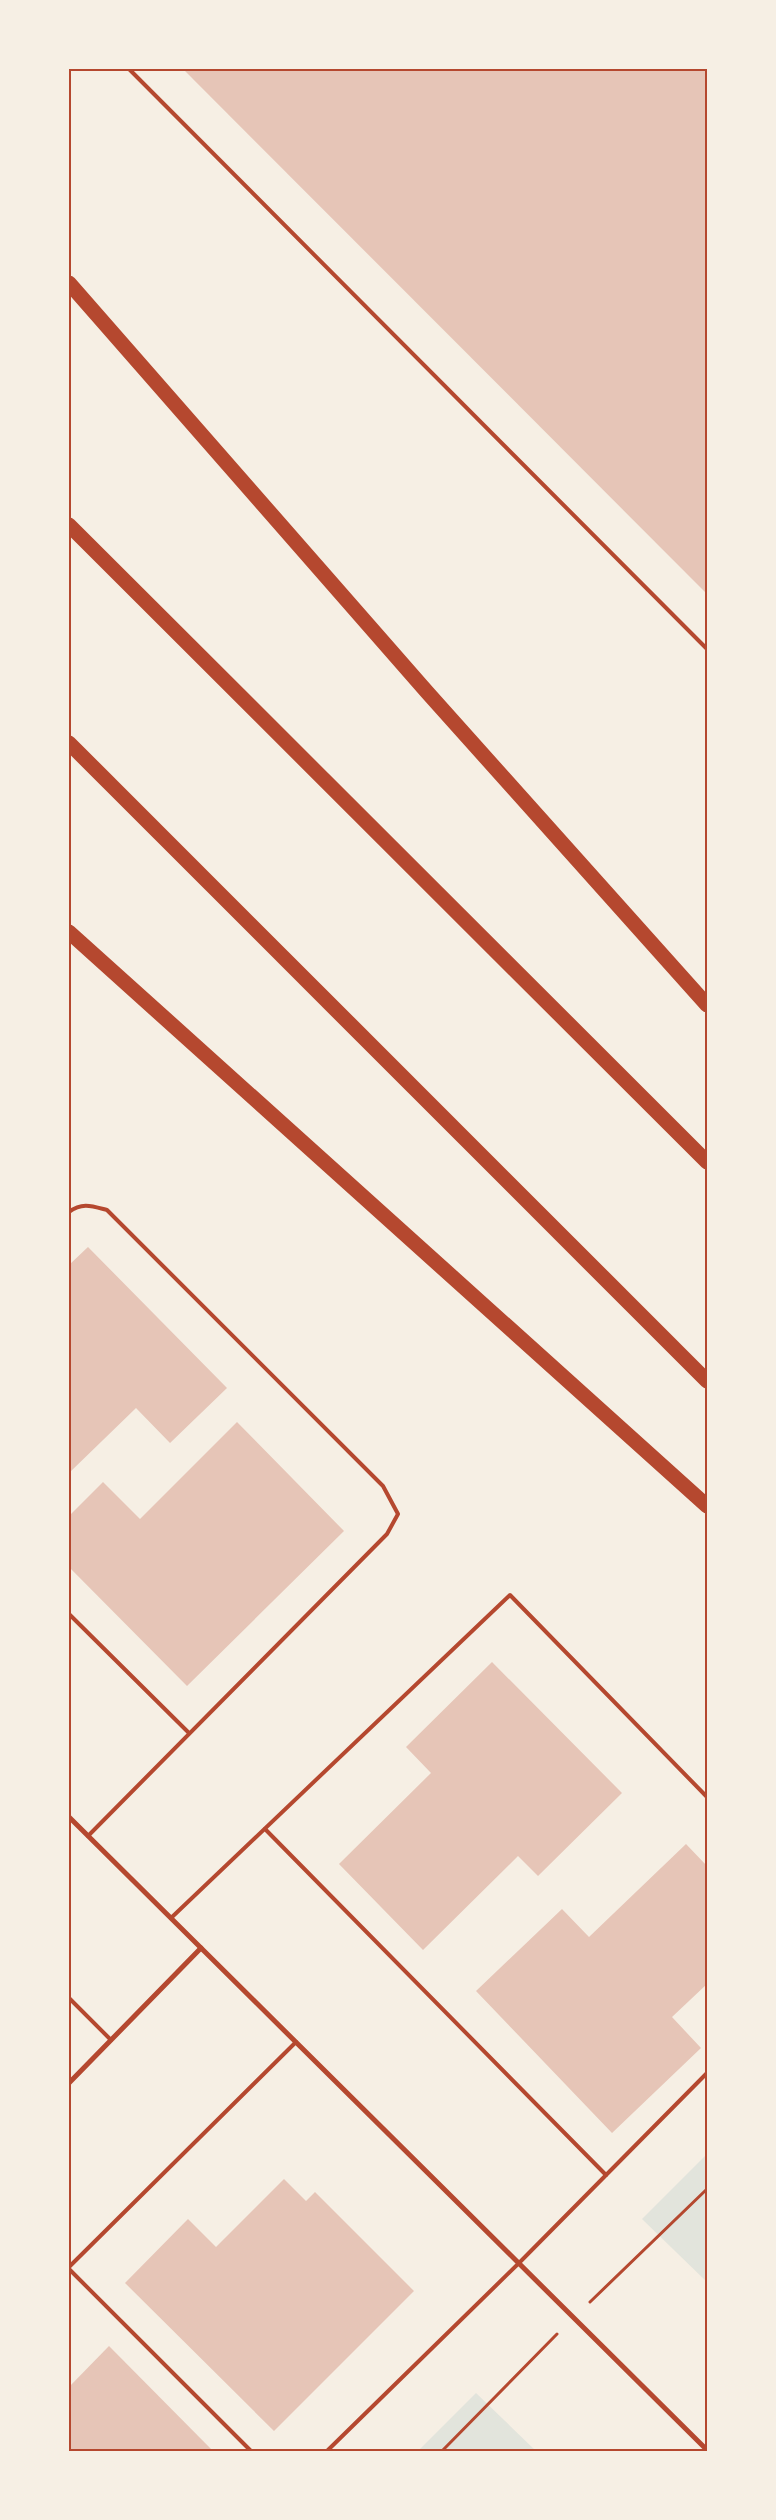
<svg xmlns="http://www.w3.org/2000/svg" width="776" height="2520" viewBox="0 0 776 2520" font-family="Arial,sans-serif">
<rect width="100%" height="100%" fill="#f6efe4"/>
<g fill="#e2e4dc">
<path d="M707,2154V2282L642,2219Z"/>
<path d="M476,2393L536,2451H418Z"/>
</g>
<g fill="#e6c5b7">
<path d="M183,69H707V594Z"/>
<path d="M88,1247L227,1388L170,1443L136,1408L69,1473V1265Z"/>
<path d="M237,1422L344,1531L187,1686L69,1567V1516L103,1482L140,1519Z"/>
<path d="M492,1662L622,1793L538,1876L518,1856L423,1950L339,1864L431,1773L406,1747Z"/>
<path d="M686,1844L707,1866V1984L672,2017L701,2048L612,2133L476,1991L562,1909L589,1937Z"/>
<path d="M284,2179L306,2201L315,2192L414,2291L274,2431L125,2283L188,2219L216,2247Z"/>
<path d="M109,2346L213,2451H69V2387Z"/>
</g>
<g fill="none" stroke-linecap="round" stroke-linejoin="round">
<g stroke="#b5482f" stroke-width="3">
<path d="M590,2302L707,2189"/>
<path d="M442,2451L557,2334"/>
</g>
<g stroke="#b5482f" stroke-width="4">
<path d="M129,69L707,649"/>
<path d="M69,1212C82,1202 92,1206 107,1210L383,1486L398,1514L387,1534L88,1836"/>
<path d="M69,1614L189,1733"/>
<path d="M265,1829L606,2175"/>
<path d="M171,1918L510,1595L707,1797"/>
<path d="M69,1998L111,2040"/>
<path d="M69,2267L296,2042"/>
<path d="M69,2269L251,2451"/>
<path d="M327,2451L519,2263L707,2073"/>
</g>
<g stroke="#b5482f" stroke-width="5">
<path d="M69,1817L707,2450"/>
<path d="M69,2083L201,1948"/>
</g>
<g stroke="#b5482f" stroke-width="15">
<path d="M69,283L427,692L707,1005"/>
<path d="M69,525L707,1162"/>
<path d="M69,743L707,1381"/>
<path d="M69,932L707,1506"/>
</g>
</g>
<rect width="776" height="2520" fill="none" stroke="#f6efe4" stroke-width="140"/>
<rect x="70" y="70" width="636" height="2380" fill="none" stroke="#b5482f" stroke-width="2"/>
</svg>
